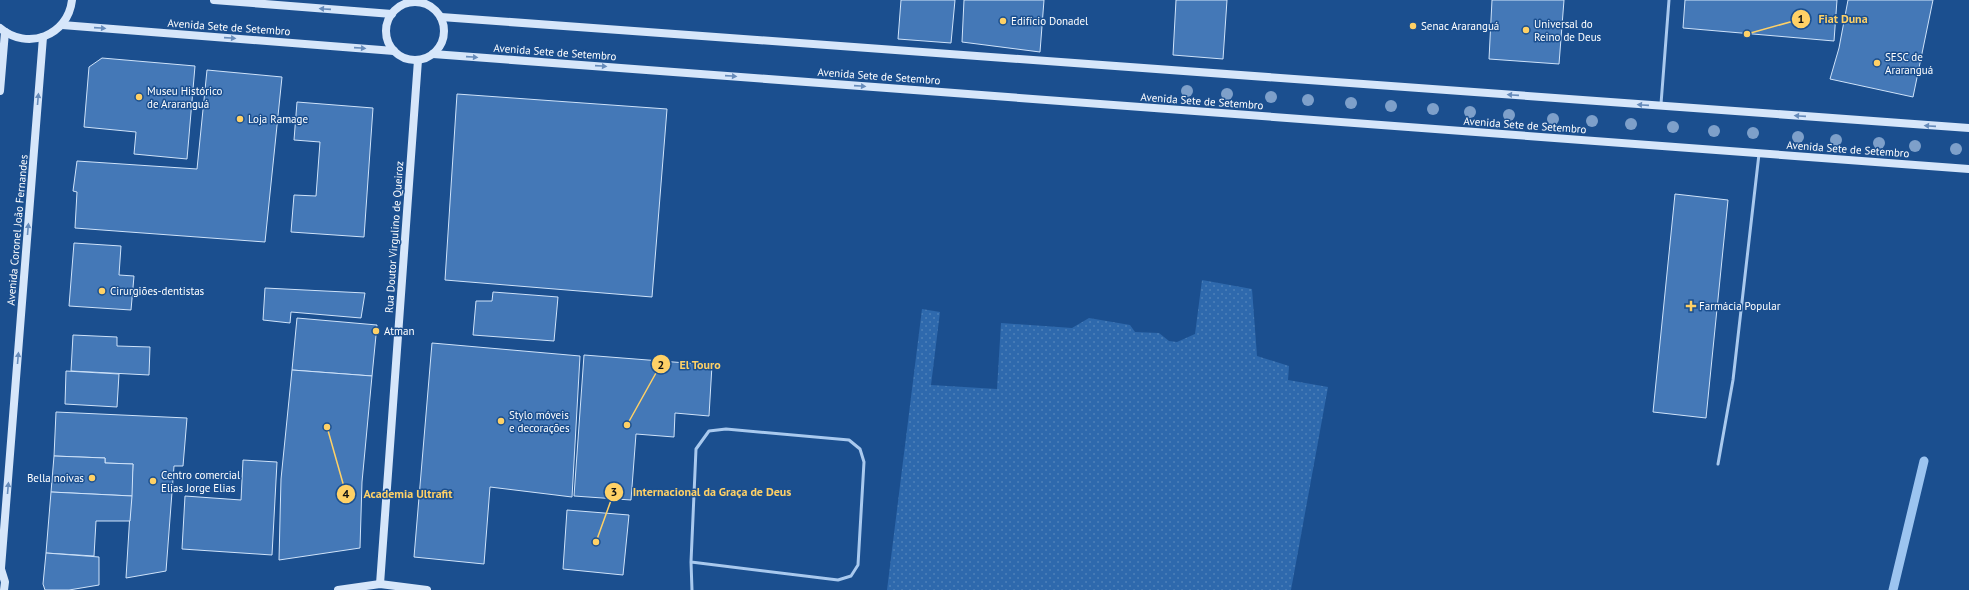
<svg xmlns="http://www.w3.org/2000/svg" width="1969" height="590" viewBox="0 0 1969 590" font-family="'PT Sans',sans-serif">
<defs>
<pattern id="grass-dots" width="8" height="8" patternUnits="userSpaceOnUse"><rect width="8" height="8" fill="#2e69ad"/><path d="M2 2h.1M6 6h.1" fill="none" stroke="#4d80b9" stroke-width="1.8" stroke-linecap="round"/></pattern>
</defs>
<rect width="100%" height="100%" fill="#1b4f8f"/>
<path fill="url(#grass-dots)" d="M1202,280L1252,289L1257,356L1289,366L1288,380L1328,387L1291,590H887L922,309L940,312L931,385L997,389L1001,323L1072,328L1089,318L1130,325L1135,332L1159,333L1169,341L1177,342L1195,334Z"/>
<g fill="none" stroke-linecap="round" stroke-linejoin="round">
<path stroke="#9cc4f0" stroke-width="9" d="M1893,590L1924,461"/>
</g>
<g fill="#4478b7" stroke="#cfe3fa">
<path d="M901,0H955L951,43L898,39Z"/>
<path d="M964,0H1044L1040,52L962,42Z"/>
<path d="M1176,0H1227L1223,59L1173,55Z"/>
<path d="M1492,0H1564L1559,64L1489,59Z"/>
<path d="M1685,0H1837L1834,41L1683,28Z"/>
<path d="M1848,0H1933L1913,97L1830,79L1839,48Z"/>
<path d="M102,58L195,66L187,159L134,154L136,132L84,127L89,67Z"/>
<path d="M207,70L282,77L265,242L75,228L77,192L73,191L77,161L197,169Z"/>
<path d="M457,94L667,109L652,297L445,280Z"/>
<path d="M297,102L373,108L364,237L291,232L294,195L316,196L320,142L294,140Z"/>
<path d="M1675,194L1728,200L1706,418L1653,412Z"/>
<path d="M74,243L121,246L119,275L134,276L131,310L69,306Z"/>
<path d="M265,288L365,293L361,318L291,312L290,323L263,320Z"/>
<path d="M493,292L558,297L554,341L473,335L476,301H492Z"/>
<path d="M297,318L377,325L372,376L292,370Z"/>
<path d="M73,335L117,337V346L150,347L149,375L71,371Z"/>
<path d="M432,343L580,356L572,497L490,487L484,564L414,557Z"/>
<path d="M584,355L712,365L709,416L675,413L674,437L636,434L631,500L574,496Z"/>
<path d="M292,370L372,376L362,482L360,548L279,560L281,479Z"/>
<path d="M66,371L119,374L117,407L65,404Z"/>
<path d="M56,412L187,418L183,466H174L166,571L126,578L133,464L105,463V458L54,456Z"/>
<path d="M54,456L105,458V463L133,464L132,496L51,492Z"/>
<path d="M243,460L277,462L272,555L182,549L185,496L241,500Z"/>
<path d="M51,492L132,496L130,521H96L94,556L46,553Z"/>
<path d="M567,510L629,515L623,575L563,569Z"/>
<path d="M46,553L99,557V585L69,590H45L43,584Z"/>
</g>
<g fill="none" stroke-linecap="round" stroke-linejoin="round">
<g stroke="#a9c9ee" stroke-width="3">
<path d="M1661,104L1669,0"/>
<path d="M1718,464L1733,380L1759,154"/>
<path d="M691,562L838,580L851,576L858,565L864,462L860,449L849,440L726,429L709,431L696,449L691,562L692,590"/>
</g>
<g stroke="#d6e6fa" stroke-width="8">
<path d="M214,0L392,14"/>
<circle cx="415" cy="31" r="29"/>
<path d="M441,17L1969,128"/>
<path d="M62,25L394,51"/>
<path d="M0,28C27,51 68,36 72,0"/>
<path d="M433,54L1969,169"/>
<path d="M0,91L5,32"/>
<path d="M0,566L5,582L4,590"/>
<path d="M1,568L43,37"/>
<path d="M380,584L418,60"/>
<path d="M338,590L380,584L427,590"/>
</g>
</g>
<g fill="#7ea0ca">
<circle cx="1187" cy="91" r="6"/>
<circle cx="1227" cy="94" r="6"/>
<circle cx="1271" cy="97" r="6"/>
<circle cx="1308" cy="100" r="6"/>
<circle cx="1351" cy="103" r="6"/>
<circle cx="1391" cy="106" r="6"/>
<circle cx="1433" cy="109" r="6"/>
<circle cx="1470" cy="112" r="6"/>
<circle cx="1509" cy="115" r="6"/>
<circle cx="1553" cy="119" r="6"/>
<circle cx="1592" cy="121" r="6"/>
<circle cx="1631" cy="124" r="6"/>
<circle cx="1673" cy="127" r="6"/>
<circle cx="1714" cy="131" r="6"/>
<circle cx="1753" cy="133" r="6"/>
<circle cx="1798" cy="137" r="6"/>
<circle cx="1836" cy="140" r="6"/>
<circle cx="1879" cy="143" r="6"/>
<circle cx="1915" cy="146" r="6"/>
<circle cx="1956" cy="149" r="6"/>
</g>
<defs><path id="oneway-solid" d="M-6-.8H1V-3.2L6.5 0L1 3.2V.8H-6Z"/></defs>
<g fill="#668bba">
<use href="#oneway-solid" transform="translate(325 9) rotate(-176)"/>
<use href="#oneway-solid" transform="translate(100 28) rotate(4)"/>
<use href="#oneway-solid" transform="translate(230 38) rotate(4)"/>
<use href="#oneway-solid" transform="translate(360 48) rotate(4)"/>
<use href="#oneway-solid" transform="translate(472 57) rotate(4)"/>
<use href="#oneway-solid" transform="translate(601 66) rotate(4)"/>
<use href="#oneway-solid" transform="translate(731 76) rotate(4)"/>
<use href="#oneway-solid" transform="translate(860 86) rotate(4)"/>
<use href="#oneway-solid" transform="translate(1513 95) rotate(-176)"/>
<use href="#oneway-solid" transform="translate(38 99) rotate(-85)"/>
<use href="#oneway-solid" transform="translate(1643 105) rotate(-176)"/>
<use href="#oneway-solid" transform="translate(1800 116) rotate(-176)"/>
<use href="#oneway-solid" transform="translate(1930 126) rotate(-176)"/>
<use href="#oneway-solid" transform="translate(28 229) rotate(-85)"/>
<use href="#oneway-solid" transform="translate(18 358) rotate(-85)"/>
<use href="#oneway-solid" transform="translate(8 488) rotate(-85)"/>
</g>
<g fill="#ffd166" stroke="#1b4f8f" stroke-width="1.5">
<circle cx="1003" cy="21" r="4"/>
<circle cx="1413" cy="26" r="4"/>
<circle cx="1526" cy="30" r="4"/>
<circle cx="1877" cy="63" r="4"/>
<circle cx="139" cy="97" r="4"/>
<circle cx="240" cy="119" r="4"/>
<circle cx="102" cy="291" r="4"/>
<path d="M1689 300h4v4h4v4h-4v4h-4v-4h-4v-4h4z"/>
<circle cx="376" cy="331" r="4"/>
<circle cx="501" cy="421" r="4"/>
<circle cx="92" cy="478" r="4"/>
<circle cx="153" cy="481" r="4"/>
</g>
<g text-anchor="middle" stroke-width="3" stroke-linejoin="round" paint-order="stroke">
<g font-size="11" fill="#fff" stroke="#1b4f8f" text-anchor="start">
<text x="1011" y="25">Edifício Donadel</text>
<text x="1534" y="28">Universal do<tspan x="1534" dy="13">Reino de Deus</tspan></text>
<text x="1421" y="30">Senac Araranguá</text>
<text x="1885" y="61">SESC de<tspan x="1885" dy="13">Araranguá</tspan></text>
<text x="147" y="95">Museu Histórico<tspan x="147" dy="13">de Araranguá</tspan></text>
<text x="248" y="123">Loja Ramage</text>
<text x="110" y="295">Cirurgiões-dentistas</text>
<text x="1699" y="310">Farmácia Popular</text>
<text x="384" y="335">Atman</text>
<text x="509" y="419">Stylo móveis<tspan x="509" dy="13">e decorações</tspan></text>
<text x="161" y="479">Centro comercial<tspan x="161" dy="13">Elias Jorge Elias</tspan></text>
<text x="84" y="482" text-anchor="end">Bella noivas</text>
</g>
<g font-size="11" fill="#fff" stroke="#1b4f8f">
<text transform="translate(229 27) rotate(4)" y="4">Avenida Sete de Setembro</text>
<text transform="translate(555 52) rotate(4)" y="4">Avenida Sete de Setembro</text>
<text transform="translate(879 76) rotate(4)" y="4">Avenida Sete de Setembro</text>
<text transform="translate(1202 101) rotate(4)" y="4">Avenida Sete de Setembro</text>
<text transform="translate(1525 125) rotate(4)" y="4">Avenida Sete de Setembro</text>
<text transform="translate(1848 149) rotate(4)" y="4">Avenida Sete de Setembro</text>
<text transform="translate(17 230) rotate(-85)" y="4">Avenida Coronel João Fernandes</text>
<text transform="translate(394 237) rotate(-86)" y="4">Rua Doutor Virgulino de Queiroz</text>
</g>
</g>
<path fill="none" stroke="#ffd166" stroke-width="1.5" d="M1747 34L1801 19M627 425L661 364M596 542L614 492M327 427L346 494"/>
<g fill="#ffd166" stroke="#1b4f8f" stroke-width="1.5">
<circle cx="1747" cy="34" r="4"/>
<circle cx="627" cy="425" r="4"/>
<circle cx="596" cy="542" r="4"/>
<circle cx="327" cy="427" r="4"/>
<circle cx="1801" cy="19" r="10"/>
<circle cx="661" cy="364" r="10"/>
<circle cx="614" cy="492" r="10"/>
<circle cx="346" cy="494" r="10"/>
</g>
<g font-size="12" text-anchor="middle" font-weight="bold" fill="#111">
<text x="1801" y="23">1</text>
<text x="661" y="369">2</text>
<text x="614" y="496">3</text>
<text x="346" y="498">4</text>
</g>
<g font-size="12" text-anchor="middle" font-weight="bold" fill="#ffd166" stroke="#1b4f8f" stroke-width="3" stroke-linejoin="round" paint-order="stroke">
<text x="1843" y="23">Fiat Duna</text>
<text x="700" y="369">El Touro</text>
<text x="712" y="496">Internacional da Graça de Deus</text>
<text x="408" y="498">Academia Ultrafit</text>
</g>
</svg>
